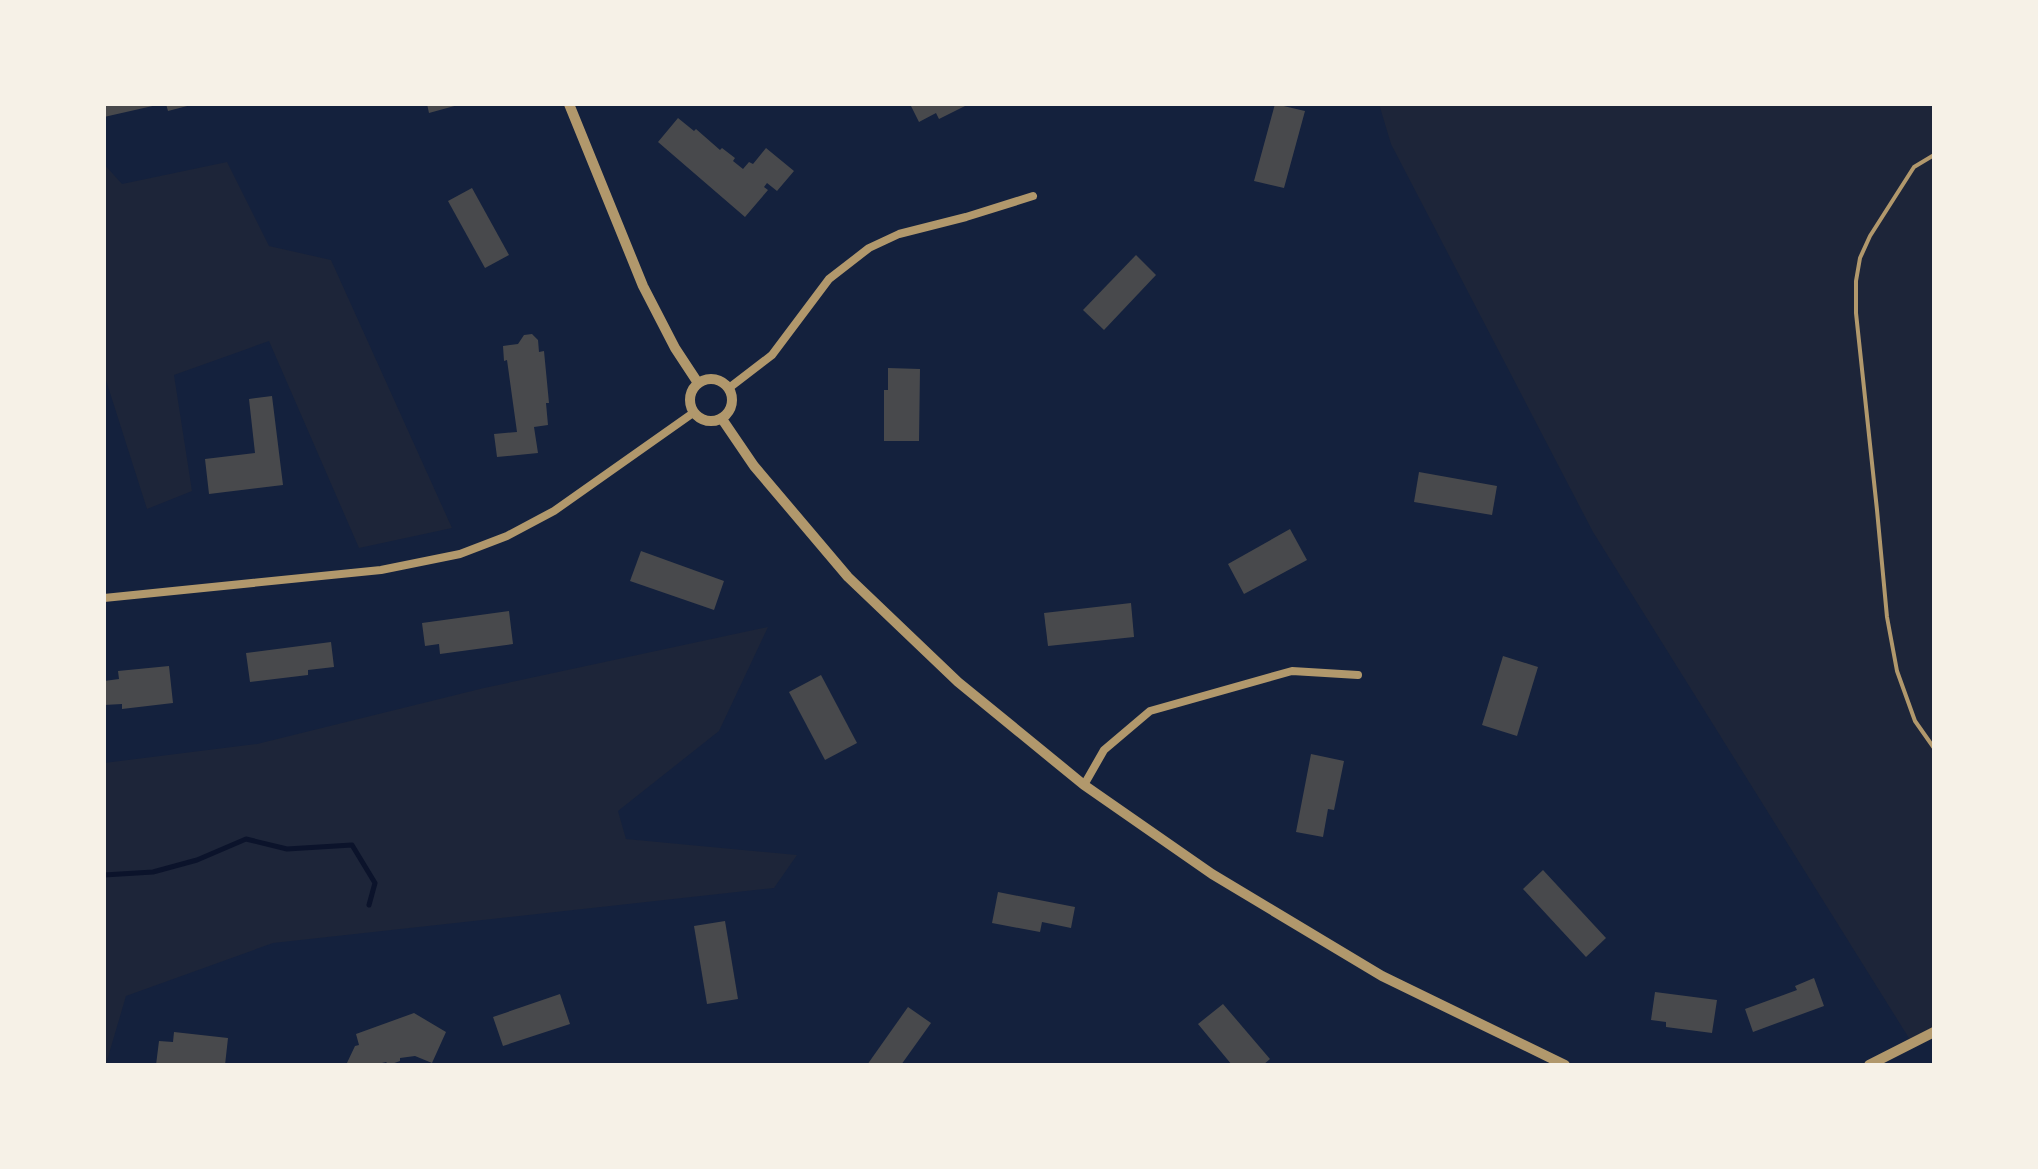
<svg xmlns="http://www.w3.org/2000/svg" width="2038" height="1169" viewBox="0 0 2038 1169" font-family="'Public Sans',sans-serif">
<rect width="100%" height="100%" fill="#14213d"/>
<g fill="#1d2539">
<path d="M1379,104H1934V1032L1912,1043L1593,532L1391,144Z"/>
<path d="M227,162L269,246L331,260L452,528L359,548L269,341L174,375L192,491L147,509L104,374V164L122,184Z"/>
<path d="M768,627L719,731L618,811L626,839L797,855L774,888L273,943L126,996L106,1064L104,1061V763L257,744L484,688Z"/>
</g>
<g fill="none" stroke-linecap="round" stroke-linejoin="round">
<path stroke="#0b132b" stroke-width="5" d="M104,875L153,872L197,860L246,839L287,849L352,845L375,883L369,905"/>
</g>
<g fill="#48494c">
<path d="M104,104H157V105L104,117Z"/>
<path d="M166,104H191V105L168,111Z"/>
<path d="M427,104H458V105L429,113Z"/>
<path d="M910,104H969L939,119L936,113L919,122Z"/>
<path d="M1275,104L1305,111L1284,188L1254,181Z"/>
<path d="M678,118L694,131L696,129L720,150L722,148L735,158L733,161L743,169L749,162L753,164L766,148L794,171L777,191L767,183L764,187L768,190L745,217L658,142Z"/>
<path d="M472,188L509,255L485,268L448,201Z"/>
<path d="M1136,255L1156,275L1104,330L1083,310Z"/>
<path d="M532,334L538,340L539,352L544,351L549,403H546L548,425L534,427L538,453L497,457L494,434L517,432L507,360L504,361L503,346L518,344L524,335Z"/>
<path d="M888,368L920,369L919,441H884V390H888Z"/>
<path d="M272,396L283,485L209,494L205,459L255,453L249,399Z"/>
<path d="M1419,472L1497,486L1492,515L1414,502Z"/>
<path d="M1290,529L1307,560L1244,594L1228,564Z"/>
<path d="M641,551L724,581L714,610L630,581Z"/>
<path d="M1131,603L1134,637L1048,646L1044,613Z"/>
<path d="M509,611L513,644L440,654L439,644L425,646L422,623Z"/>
<path d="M331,642L334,667L308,670V675L250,682L246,653Z"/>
<path d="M1503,656L1538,667L1517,736L1482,725Z"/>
<path d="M169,666L173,703L122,709V704L104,705V681L119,679L118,671Z"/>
<path d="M821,675L857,743L825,760L789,692Z"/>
<path d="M1311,754L1344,761L1334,810L1328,809L1323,837L1296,832Z"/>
<path d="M1543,870L1606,938L1586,957L1523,889Z"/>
<path d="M998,892L1075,907L1071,928L1042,922L1040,932L992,923Z"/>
<path d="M725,921L738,999L707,1004L694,926Z"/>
<path d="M1814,978L1824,1006L1753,1032L1745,1009L1797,990L1795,986Z"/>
<path d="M1655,992L1717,1000L1712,1033L1666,1027V1022L1651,1020Z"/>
<path d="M560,994L570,1024L503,1046L493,1017Z"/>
<path d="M1223,1004L1270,1059L1263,1065H1232L1198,1024Z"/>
<path d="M908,1007L931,1023L901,1065H867Z"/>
<path d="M414,1013L446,1032L432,1063L415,1056L400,1058V1061L389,1065L386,1062L382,1063V1065H346L355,1046L359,1045L356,1034Z"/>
<path d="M174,1032L228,1038L225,1065H156L159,1041L173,1042Z"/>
</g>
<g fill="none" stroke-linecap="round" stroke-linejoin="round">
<path stroke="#b1986c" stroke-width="4" d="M1934,155L1914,167L1870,236L1860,258L1856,281V313L1877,510L1887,617L1897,671L1915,721L1934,748"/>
<g stroke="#b1986c" stroke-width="8">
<path d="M729,388L772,355L829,279L869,248L899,234L966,217L1033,196"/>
<path d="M104,598L381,570L460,554L507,536L554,511L693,413"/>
<path d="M1084,785L1104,750L1150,711L1292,671L1358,675"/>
</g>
<g stroke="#b1986c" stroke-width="10">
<path d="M569,104L643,286L675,348L698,383"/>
<circle cx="711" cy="400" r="21"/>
<path d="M722,419L754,466L848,577L958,682L1084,785L1212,874L1382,976L1565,1065"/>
<path d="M1869,1065L1934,1032"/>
</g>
</g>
<rect width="2038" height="1169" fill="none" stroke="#f6f1e7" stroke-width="212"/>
</svg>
